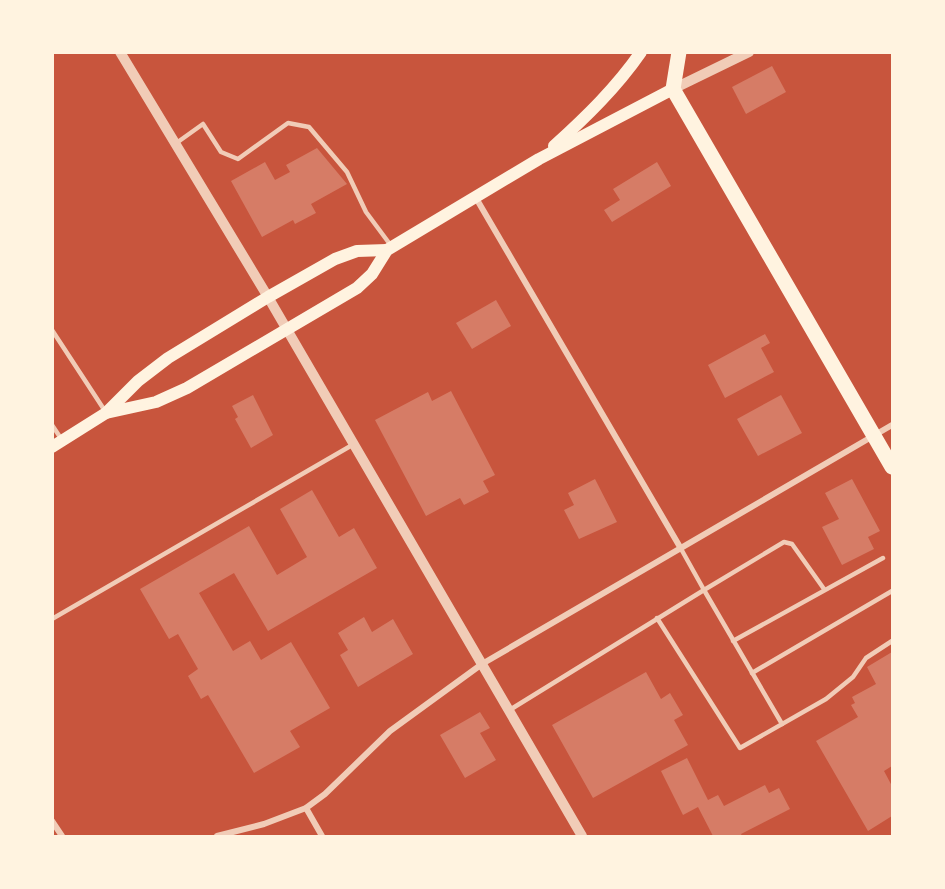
<svg xmlns="http://www.w3.org/2000/svg" width="945" height="889" viewBox="0 0 945 889" font-family="'DejaVu Sans',sans-serif">
<rect width="100%" height="100%" fill="#c8553d"/>
<g fill="#d67c66">
<path d="M772,66L786,92L746,114L732,87Z"/>
<path d="M317,148L347,184L311,204L316,213L295,224L293,220L262,237L231,181L265,162L275,180L290,172L286,165Z"/>
<path d="M657,162L671,186L612,222L604,210L620,200L613,189Z"/>
<path d="M496,300L511,326L472,349L456,323Z"/>
<path d="M765,334L770,343L761,348L774,372L725,398L708,365Z"/>
<path d="M451,391L495,475L483,481L489,492L464,505L460,498L426,516L375,420L428,392L432,401Z"/>
<path d="M253,395L273,435L251,448L235,419L238,417L232,406Z"/>
<path d="M781,395L802,433L758,456L737,419Z"/>
<path d="M595,479L617,522L579,539L564,510L574,505L568,493Z"/>
<path d="M852,479L880,531L868,537L874,549L842,565L822,527L839,519L825,493Z"/>
<path d="M312,490L339,537L354,528L377,568L268,631L234,573L199,593L233,651L250,641L261,660L291,642L330,708L290,731L300,747L254,773L208,695L201,699L188,676L198,669L178,634L169,639L140,589L249,526L277,575L307,557L280,509Z"/>
<path d="M364,617L372,632L393,619L413,654L358,687L340,655L348,650L338,633Z"/>
<path d="M892,652V766L884,771L892,786V816L868,831L816,741L858,717L851,705L855,703L852,697L876,684L867,667Z"/>
<path d="M646,672L661,699L670,693L683,715L674,720L688,745L593,798L552,725Z"/>
<path d="M480,712L490,728L480,733L496,760L465,778L440,735Z"/>
<path d="M687,758L708,800L718,795L724,806L765,785L769,793L779,788L790,809L741,834L742,836H713L698,807L683,815L661,771Z"/>
</g>
<g fill="none" stroke-linecap="round" stroke-linejoin="round">
<g stroke="#f1ccb7" stroke-width="4.5">
<path d="M175,144L203,124L221,152L238,159L288,123L309,127L347,172L366,212L392,247"/>
<path d="M52,330L105,411"/>
<path d="M52,425L62,440"/>
<path d="M657,618L740,748L826,699L853,677L866,658L892,641"/>
<path d="M52,619L354,444"/>
<path d="M733,641L883,558"/>
<path d="M752,673L892,591"/>
<path d="M508,711L704,590L680,547"/>
<path d="M782,724L704,590L784,542L792,544L824,589"/>
</g>
<g stroke="#f1ccb7" stroke-width="6">
<path d="M476,198L680,547"/>
<path d="M306,808L322,836"/>
<path d="M52,821L62,836"/>
<path d="M217,836L264,824L306,808L325,794L390,731L482,664L892,425"/>
</g>
<g stroke="#f1ccb7" stroke-width="10">
<path d="M120,52L268,297L582,836"/>
<path d="M673,89L749,52"/>
</g>
<g stroke="#fff3e0" stroke-width="12">
<path d="M554,146C586,117 616,88 641,52"/>
<path d="M106,413L156,402L187,388L357,288L372,274L387,250L539,159L673,89"/>
<path d="M52,447L106,413L138,381L168,358L268,297L335,259L357,251L387,250"/>
</g>
<path stroke="#fff3e0" stroke-width="15" d="M679,52L673,89L892,467"/>
</g>
<rect width="945" height="889" fill="none" stroke="#fff3e0" stroke-width="108"/>
</svg>
